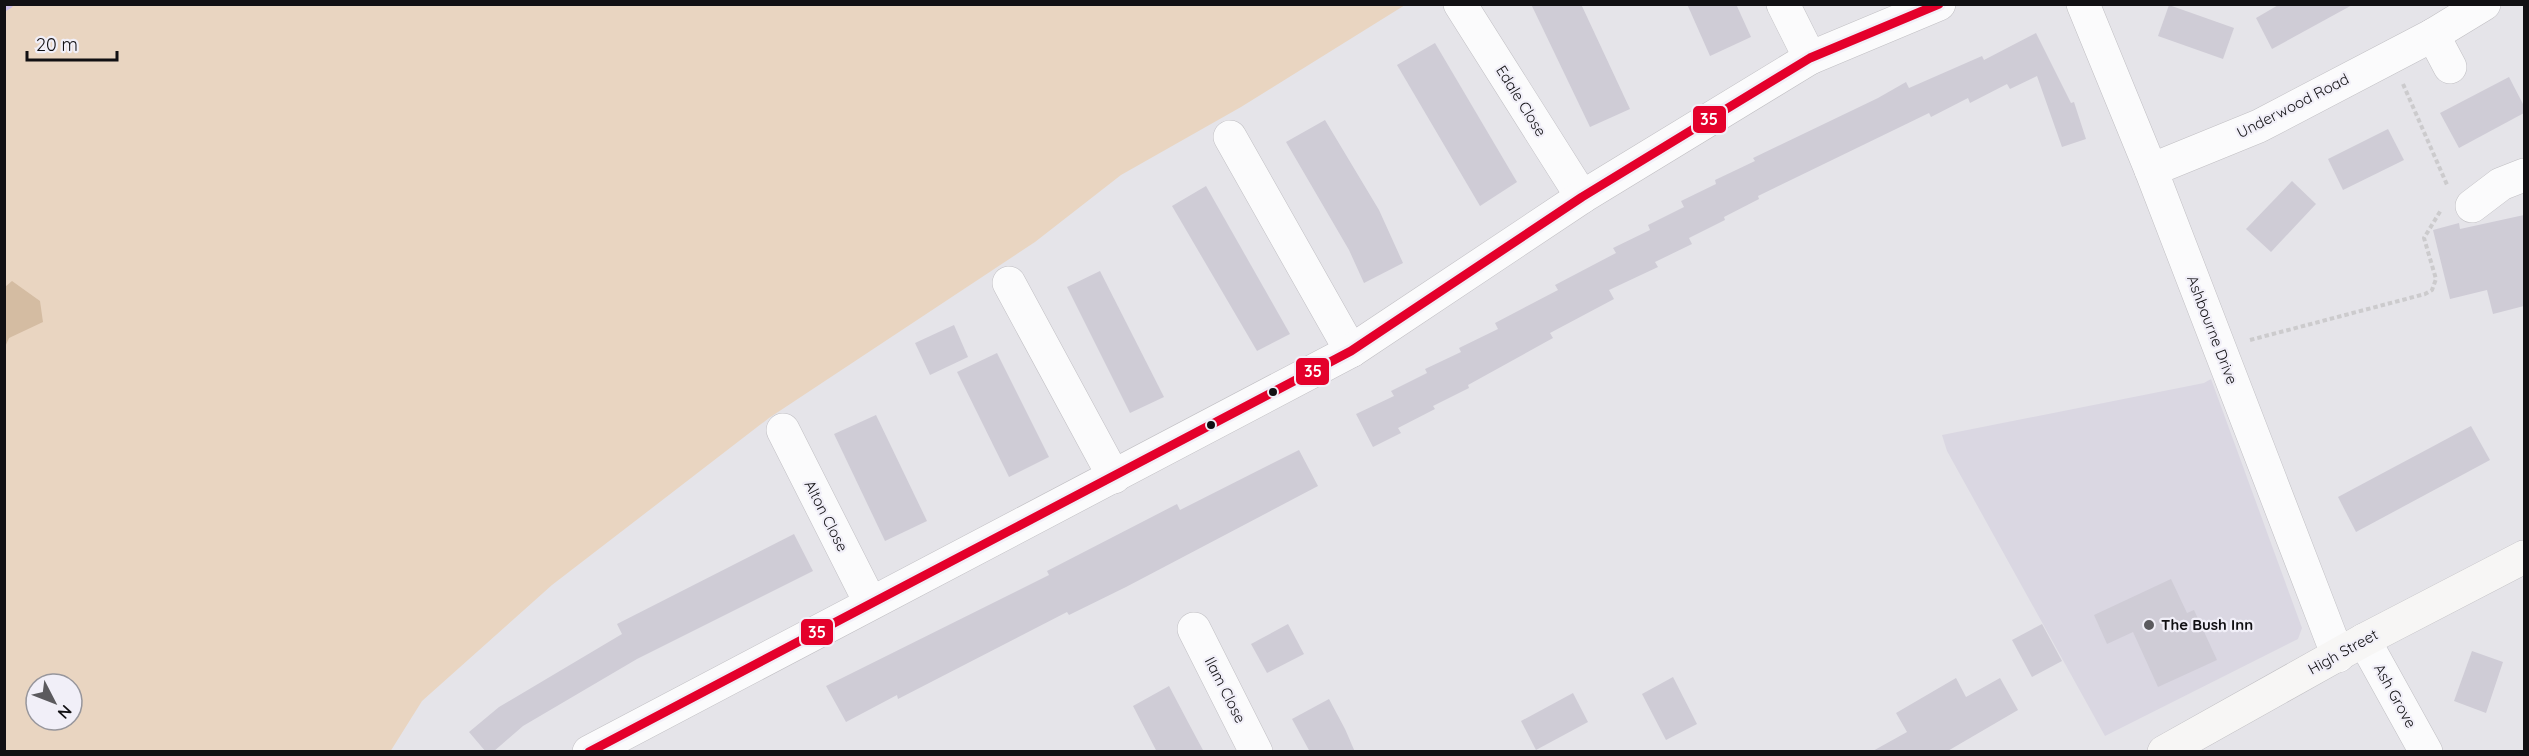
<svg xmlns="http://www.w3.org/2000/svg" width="2529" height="756" viewBox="0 0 2529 756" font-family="Quicksand,sans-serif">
<rect width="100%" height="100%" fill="#e5e4e9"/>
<path fill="#dad7e2" d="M2211,379L2302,628L2298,639L2105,736L1947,451L1942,435L2204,383Z"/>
<path fill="#e9d5c1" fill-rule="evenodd" d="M4,5H1405L1241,107L1121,175L1035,242L769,418L552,585L422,701L390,752L5,751ZM36,684H72V720H36Z"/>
<path fill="#d4bca2" d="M12,281L40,301L43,322L9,338L5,347V287Z"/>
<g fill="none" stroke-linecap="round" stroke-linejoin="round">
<path stroke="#cabce7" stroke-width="9" d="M4,7L9,4"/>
</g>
<g fill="#cfccd6">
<path d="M1531,4H1581L1630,109L1590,127Z"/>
<path d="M1687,4H1736L1751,37L1710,56Z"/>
<path d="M2280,4H2354L2272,49L2256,18Z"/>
<path d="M2169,5L2234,28L2223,59L2158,36Z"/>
<path d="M2036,33L2071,103L2074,102L2086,139L2062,147L2037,76L2010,89L2007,84L1970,103L1968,98L1931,117L1929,113L1758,196L1759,199L1724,217L1725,220L1689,238L1692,244L1655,262L1658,267L1609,290L1614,299L1550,333L1553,338L1468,385L1469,388L1433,406L1435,409L1398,428L1401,433L1373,447L1356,414L1394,396L1391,391L1427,373L1425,369L1461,352L1459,348L1498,329L1495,323L1558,290L1555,285L1616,253L1613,248L1650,230L1648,225L1684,207L1681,201L1716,184L1715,180L1755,161L1753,158L1878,98L1906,82L1909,88L1982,56L1984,60Z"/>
<path d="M1435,43L1517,182L1480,206L1397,65Z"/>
<path d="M2509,77L2524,106V113L2459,148L2440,113Z"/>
<path d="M1325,120L1379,210L1403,263L1364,283L1349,250L1286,142Z"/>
<path d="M2388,129L2404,160L2343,190L2328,159Z"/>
<path d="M2292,181L2316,204L2271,252L2246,229Z"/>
<path d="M1206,186L1290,334L1257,351L1172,206Z"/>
<path d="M2524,215V306L2493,314L2487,290L2450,299L2433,230L2459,223L2460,229Z"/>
<path d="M1100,271L1164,397L1130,413L1067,287Z"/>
<path d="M954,325L968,357L930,375L915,343Z"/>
<path d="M997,353L1049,457L1009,477L957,372Z"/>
<path d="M876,415L927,521L885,541L834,434Z"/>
<path d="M2471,426L2490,460L2356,532L2338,497Z"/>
<path d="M1299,450L1318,486L1126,587L1069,615L1067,612L898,699L897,695L846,722L826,686L1049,575L1047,571L1177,504L1180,510Z"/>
<path d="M794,534L813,571L637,659L523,726L493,752H486L469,732L499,707L622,634L617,624Z"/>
<path d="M2171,579L2187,613L2194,610L2217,660L2158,687L2133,632L2107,644L2094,615Z"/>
<path d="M1288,624L1304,654L1267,673L1251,644Z"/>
<path d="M2042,624L2062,661L2032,677L2012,640Z"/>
<path d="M2472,651L2503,662L2486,713L2454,701Z"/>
<path d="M1673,677L1697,724L1666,740L1642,694Z"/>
<path d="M1956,678L1966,697L2000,678L2018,710L1946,752H1871L1907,732L1896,713Z"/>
<path d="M1169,686L1189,724L1204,752H1157L1133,706Z"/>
<path d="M1573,693L1588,722L1536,750L1521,721Z"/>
<path d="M1329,699L1345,729L1355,752H1310L1292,719Z"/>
</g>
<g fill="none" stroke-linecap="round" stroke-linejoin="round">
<defs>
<g id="street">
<path d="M1460,4L1582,197"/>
<path d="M1783,4L1810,58"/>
<path d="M2083,4L2151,170L2338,656"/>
<path d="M2433,35L2450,67"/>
<path d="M1230,137L1351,351"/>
<path d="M2151,170L2259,126L2433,35L2484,4"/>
<path d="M2472,206L2501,184L2524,175"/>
<path d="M1009,283L1114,477"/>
<path d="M783,430L870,602"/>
<path d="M1194,629L1256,752"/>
<path d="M2364,640L2426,752"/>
<path d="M589,752L1351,351L1582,197L1810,58L1939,4"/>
</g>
<path id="secondary" d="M2164,752L2364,640L2524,557"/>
</defs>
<use href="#street" stroke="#c0bfc3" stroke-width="34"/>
<use href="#secondary" stroke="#c0bfc3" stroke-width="34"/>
<g stroke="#cccbcd" stroke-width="4" stroke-dasharray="4.5 3" stroke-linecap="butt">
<path d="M2403,84L2448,187"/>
<path d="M2250,340L2425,294L2432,290L2436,279L2424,238L2441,210"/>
</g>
<use href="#street" stroke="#fbfbfc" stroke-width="33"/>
<use href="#secondary" stroke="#f7f6f5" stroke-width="33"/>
<defs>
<path id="bus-1" d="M589,752L1351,351L1582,197L1810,58L1939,4"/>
</defs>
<use href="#bus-1" stroke="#f1eff8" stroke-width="14"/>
<use href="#bus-1" stroke="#e4002b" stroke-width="9"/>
</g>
<g fill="#111013" stroke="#f1eff8" stroke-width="2">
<circle cx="1273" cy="392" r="5"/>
<circle cx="1211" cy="425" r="5"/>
</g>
<circle fill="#5b5a5e" stroke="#f1eff8" stroke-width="2" cx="2149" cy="625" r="6"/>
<g text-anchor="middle" stroke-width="4.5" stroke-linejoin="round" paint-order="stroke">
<g font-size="15" fill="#111013" stroke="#f1eff8">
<text transform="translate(1521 101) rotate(58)" y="5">Edale Close</text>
<text transform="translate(2293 106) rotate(-27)" y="5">Underwood Road</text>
<text transform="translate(2212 330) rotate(69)" y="5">Ashbourne Drive</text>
<text transform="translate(826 516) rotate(63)" y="5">Alton Close</text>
<text transform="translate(2343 652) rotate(-29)" y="5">High Street</text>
<text transform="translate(1225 690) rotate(63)" y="5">Ilam Close</text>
<text transform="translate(2395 696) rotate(61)" y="5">Ash Grove</text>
</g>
<g font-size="15" font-weight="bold" fill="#111013" stroke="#f1eff8" text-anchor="start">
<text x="2161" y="630">The Bush Inn</text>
</g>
</g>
<g stroke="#f1eff8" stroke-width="2">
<rect x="1692" y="105" width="35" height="29" rx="6" fill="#e4002b"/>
<rect x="1295" y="357" width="35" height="29" rx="6" fill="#e4002b"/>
<rect x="800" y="618" width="34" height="28" rx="6" fill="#e4002b"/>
</g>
<g font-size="16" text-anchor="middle" font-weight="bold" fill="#fff">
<text x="1709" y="125">35</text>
<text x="1313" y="377">35</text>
<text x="817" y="638">35</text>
</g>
<rect width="2529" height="756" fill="none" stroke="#111013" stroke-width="12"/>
<g transform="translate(54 702) rotate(132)"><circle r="28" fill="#f1eff8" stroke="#97969c" stroke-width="1.5"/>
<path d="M0-4.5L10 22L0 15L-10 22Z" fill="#5b5a5e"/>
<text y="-9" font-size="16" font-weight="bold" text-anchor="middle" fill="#111013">N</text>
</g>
<path d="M27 51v9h90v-9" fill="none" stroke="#111013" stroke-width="3"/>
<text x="36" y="51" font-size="18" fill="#111013" stroke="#f1eff8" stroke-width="4.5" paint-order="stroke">20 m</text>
</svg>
